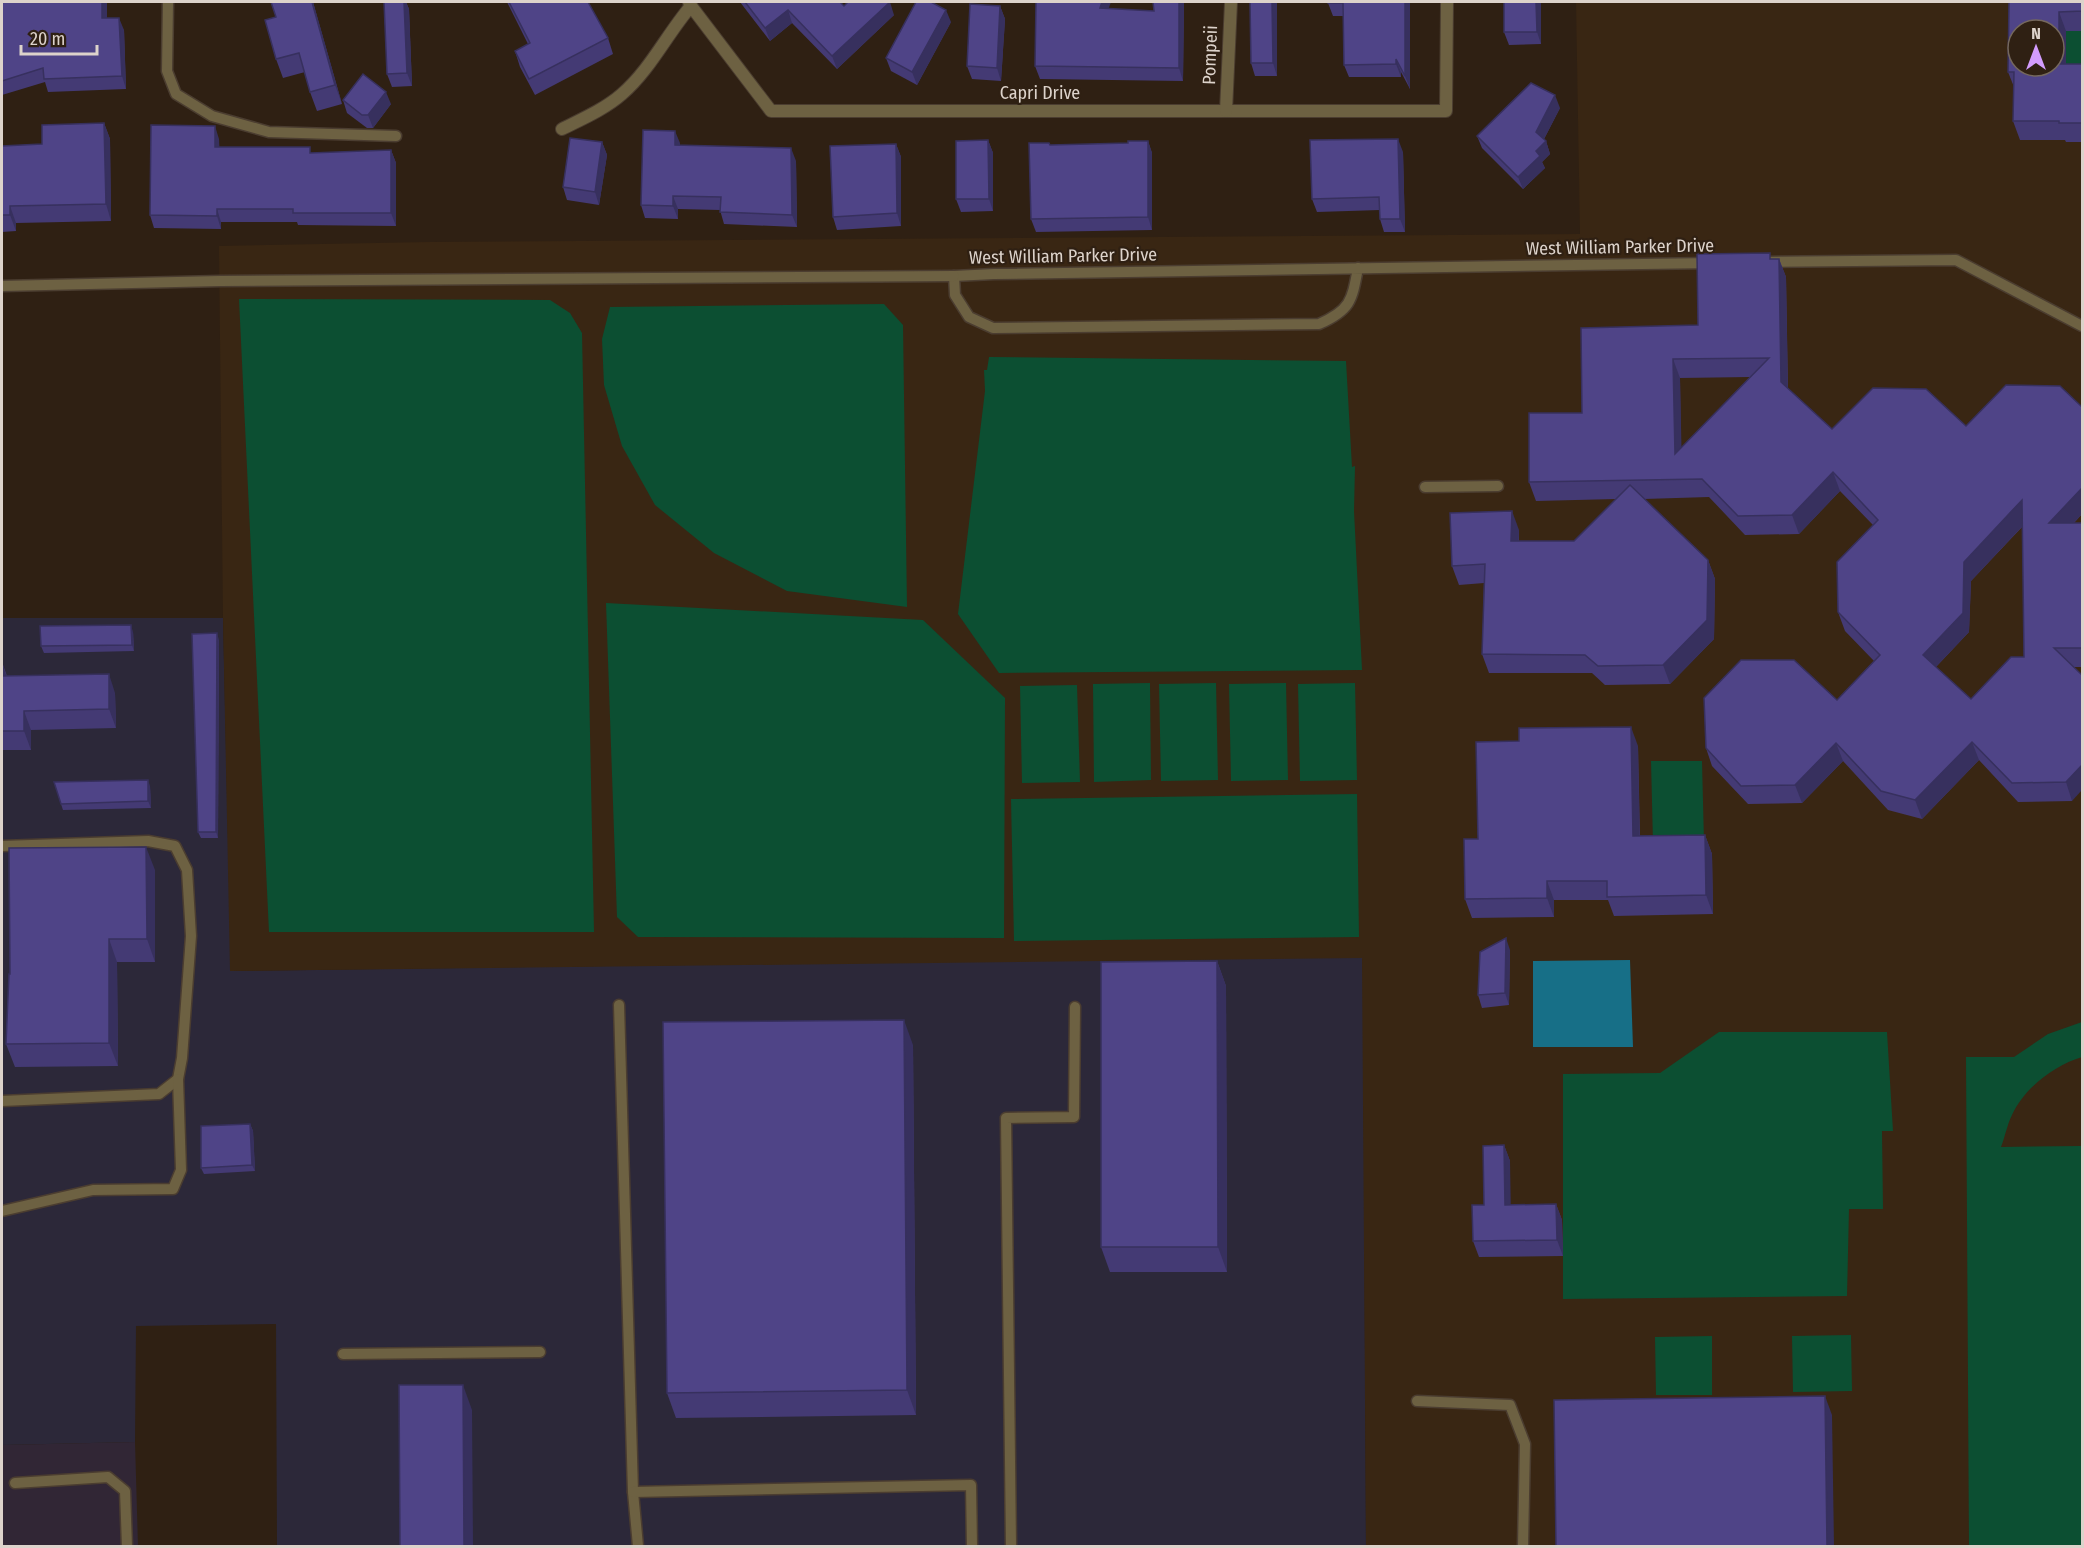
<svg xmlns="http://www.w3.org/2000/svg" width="2084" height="1548" viewBox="0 0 2084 1548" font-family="'Fira Sans Condensed',sans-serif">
<rect width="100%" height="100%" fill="#2f2013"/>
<path fill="#312635" d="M135,1442L138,1546H2V1445Z"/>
<path fill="#2c2839" d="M2,618H223L231,971L1363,956L1366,1546H277L276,1324L136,1326L135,1442L2,1445Z"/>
<path fill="#392613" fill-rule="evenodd" d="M1576,2H2082V1546H1366L1362,958L230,971L223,618L219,246L430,242L1580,234ZM2018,30H2054V66H2018Z"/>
<g fill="#0c4f32">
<path d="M2082,9V83H2066V10Z"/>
<path d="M239,299L550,300L570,313L582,333L594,932H269Z"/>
<path d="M884,304L903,325L907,607L787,591L714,553L655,505L622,446L604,385L602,339L610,307Z"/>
<path d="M989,357L1346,361L1352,467L1355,466L1354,511L1362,670L999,673L958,614L985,391L984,370H987Z"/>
<path d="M606,603L923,620L1005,698L1004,938L638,937L617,917Z"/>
<path d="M1150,683L1151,780L1094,782L1093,684Z"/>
<path d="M1216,683L1218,780L1161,781L1159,684Z"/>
<path d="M1286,683L1288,780L1231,781L1229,684Z"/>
<path d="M1355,683L1357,780L1300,781L1298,684Z"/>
<path d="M1077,685L1080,782L1022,783L1020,686Z"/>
<path d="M1651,761H1702L1704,842L1653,843Z"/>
<path d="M1357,794L1359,937L1014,941L1011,799Z"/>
<path d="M2082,1022V1057C2055,1065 2024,1088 2012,1115C2007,1125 2005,1137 2001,1147L2082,1146V1546H1969L1966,1057H2014L2048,1034Z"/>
<path d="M1719,1032H1887L1893,1131H1882L1883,1209H1849L1847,1296L1563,1299V1074L1660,1073Z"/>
<path d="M1851,1335L1852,1391L1793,1392L1792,1336Z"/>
<path d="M1712,1336V1395H1656L1655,1337Z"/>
</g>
<path fill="#176f87" d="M1630,960L1633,1047H1533V961Z"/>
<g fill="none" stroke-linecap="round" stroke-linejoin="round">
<defs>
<g id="service">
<path d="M168,2L167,71L176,94L212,116L269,132L396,136"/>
<path d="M1766,262L1956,260L2082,326"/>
<path d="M1358,268C1352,300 1351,310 1319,324L993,328L969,317L955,295L954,276L994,274C1233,270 1472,266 1711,263"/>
<path d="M2,286L220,281L954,276"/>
<path d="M1425,487L1498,486"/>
<path d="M2,846L148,841L175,846L187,870L191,936L182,1058L178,1079L159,1094L2,1101"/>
<path d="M619,1005L633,1492L638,1546"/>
<path d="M2,1211L93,1190L173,1189L181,1170L178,1079"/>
<path d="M343,1354L540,1352"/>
<path d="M1417,1401L1510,1405L1525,1444L1523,1546"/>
<path d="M15,1483L108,1477L125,1491L127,1546"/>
<path d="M633,1492L971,1485L972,1546"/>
<path d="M1011,1546L1006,1118L1074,1117L1075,1007"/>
</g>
<g id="minor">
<path d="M689,2L691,6L771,111H1446L1447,2"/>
<path d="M1226,111L1231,2"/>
<path d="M562,129C582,119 605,109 622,94C650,70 667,34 691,6"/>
</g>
</defs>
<use href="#service" stroke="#4b3d30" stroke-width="13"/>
<use href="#minor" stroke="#4b3d30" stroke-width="14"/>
<use href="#service" stroke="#6d6142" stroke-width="10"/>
<use href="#minor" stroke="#6d6142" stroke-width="12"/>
</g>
<g fill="#443a74" fill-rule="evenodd">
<path d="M2,2H107V18L124,30L126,89L48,92L45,82L2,95Z"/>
<path d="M271,2H313L342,104L317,111L310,92L305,72L283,78L276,59V17Z"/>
<path d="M384,2H406L409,9L412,86L392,87L387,74Z"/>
<path d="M507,2H588L608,38L613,54L535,95L520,67L515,51L528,44Z"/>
<path d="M740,2H840L844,6L894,15L837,69L792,23L770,41Z"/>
<path d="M1153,2H1184L1183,81L1040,79L1035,66L1108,9L1154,11Z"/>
<path d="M1277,2V76H1255L1251,63Z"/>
<path d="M1410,2V89L1401,72V77H1349L1344,65L1343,16H1333L1328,3Z"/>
<path d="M1504,2H1541V44L1509,45L1504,32Z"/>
<path d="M2009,2H2082V31H2066V64H2082V142H2066L2065,140H2020L2013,121L2014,87L2008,72Z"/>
<path d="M1000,6L1005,19L1001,81L972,79L967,66Z"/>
<path d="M951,22L917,85L891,71L886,58Z"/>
<path d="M343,100L391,104L373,128H367L347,113Z"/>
<path d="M1560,108L1544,139L1546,141L1550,154L1542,162L1545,168L1523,189L1482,148L1477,136Z"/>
<path d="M104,123L110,139L111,221L16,223V231L2,232V146L42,144Z"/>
<path d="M219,139V147L313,153L391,150L396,163V226L298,225L297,222H221V229L154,228L150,215Z"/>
<path d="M988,140L993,153V211L961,212L956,199Z"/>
<path d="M1148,141L1152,153V230L1036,232L1031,219L1128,143Z"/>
<path d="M602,142L607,155L599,205L567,200L563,187Z"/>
<path d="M680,143V145L796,161L797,227L724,224L720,210L678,209V219L645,218L641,205Z"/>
<path d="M896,144L901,157V226L837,230L833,217Z"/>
<path d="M1403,152L1405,232H1384L1380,219V210L1317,212L1312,199Z"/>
<path d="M1772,259H1779L1786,277L1788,388L1832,429L1966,426L2082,407V514L2074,523H2082V667H2074L2072,801L2018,802L1979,760L1922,819L1888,810L1843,761L1802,803L1748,804L1712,766L1706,748L1837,700L1874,661L1845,631L1838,612L1873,525L1840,491L1799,534L1745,535L1709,497L1644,499L1708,560L1715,579L1714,639L1670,684L1605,685L1592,673H1489L1482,654L1484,583L1459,585L1452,566L1519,530V541H1574L1616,499L1536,501L1529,482L1582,413L1698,325ZM1750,377L1681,448L1680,378ZM2023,526L2024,657L1971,699L1936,667L1969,632L1971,581Z"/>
<path d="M133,632L134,651L44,653L41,646Z"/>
<path d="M219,640L218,838H201L198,832Z"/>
<path d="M2,662L7,676L115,693L116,728L31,730V750H2Z"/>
<path d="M1638,746L1640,836L1705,835L1712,854L1713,914L1614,916L1608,900H1554V917L1472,918L1465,899L1478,839Z"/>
<path d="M150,786L151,808L63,810L61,804Z"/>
<path d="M155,870V962H117L118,1066L15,1067L6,1044L10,974Z"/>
<path d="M1510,950L1509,1005L1482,1008L1478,995Z"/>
<path d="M1217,961L1226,986L1227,1272H1110L1101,1247Z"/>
<path d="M913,1045L916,1415L676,1418L667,1393Z"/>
<path d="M250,1124L253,1131L255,1171L204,1174L201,1168Z"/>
<path d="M1504,1145L1510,1161V1205L1556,1204L1562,1220L1563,1256L1479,1257L1473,1241L1484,1205Z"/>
</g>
<g fill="#37305e">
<path d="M102,2H107V31L102,18Z"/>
<path d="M312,2H313L342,104L335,85Z"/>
<path d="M404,2H406L409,9L412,86L407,73Z"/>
<path d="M890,2L894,15L837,69L832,56Z"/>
<path d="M1102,2H1111L1104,21L1100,8Z"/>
<path d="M1179,2H1184L1183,81L1179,68Z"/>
<path d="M1272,2H1277V76L1273,63Z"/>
<path d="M1405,2H1410V89L1405,76Z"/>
<path d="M1536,2H1541V44L1537,32Z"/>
<path d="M1000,6L1005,19L1001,81L997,68Z"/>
<path d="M788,10L792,23L770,41L765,28Z"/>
<path d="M946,10L951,22L917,85L912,72Z"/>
<path d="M2059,12L2066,31V83L2059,64Z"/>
<path d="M119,18L124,30L126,89L122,76Z"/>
<path d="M1396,59L1401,72V77L1396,64Z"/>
<path d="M386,92L391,104L373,128L368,115Z"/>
<path d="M1555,95L1560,108L1541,145L1536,132Z"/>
<path d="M104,123L110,139L111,221L106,204Z"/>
<path d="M215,126L219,139L220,159L215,147Z"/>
<path d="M675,131L680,143L679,157L675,145Z"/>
<path d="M1398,139L1403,152L1405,232L1400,219Z"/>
<path d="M988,140L993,153V211L989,199Z"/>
<path d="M1148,141L1152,153V230L1148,217Z"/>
<path d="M1546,141L1550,154L1542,162L1545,168L1523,189L1518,177L1536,151Z"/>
<path d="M602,142L607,155L599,205L595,192Z"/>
<path d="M896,144L901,157V226L897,213Z"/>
<path d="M791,148L796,161L797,227L792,215Z"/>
<path d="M391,150L396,163V226L391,213Z"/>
<path d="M673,196L678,209V219L673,206Z"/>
<path d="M10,206L16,223V231L10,215Z"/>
<path d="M217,209L221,222V229L217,216Z"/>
<path d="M1779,259L1786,277L1788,400L1781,382Z"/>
<path d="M1673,359L1680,378L1682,473L1675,454Z"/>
<path d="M1833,472L1840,491L1799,534L1792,515Z"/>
<path d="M2082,488V514L2056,542L2049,523Z"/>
<path d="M2022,500L2029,519L1971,581L1969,632L1930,673L1923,655L1964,562Z"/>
<path d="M1512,511L1519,530L1518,560L1511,541Z"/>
<path d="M1708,560L1715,579L1714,639L1670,684L1663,665Z"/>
<path d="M131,625L133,632L134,651L132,645Z"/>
<path d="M217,633L219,640L218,838L216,832Z"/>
<path d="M2,662L8,681L2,676Z"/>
<path d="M109,674L115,693L116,728L109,709Z"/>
<path d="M24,711L31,730V750L24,731Z"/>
<path d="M1631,727L1638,746L1640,855L1633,836Z"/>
<path d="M1972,742L1979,760L1922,819L1915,800Z"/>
<path d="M1836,743L1843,761L1802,803L1795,785Z"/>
<path d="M2082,765V790L2072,801L2066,782Z"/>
<path d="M148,780L150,786L151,808L148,801Z"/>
<path d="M1705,835L1712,854L1713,914L1706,895Z"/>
<path d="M146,847L155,870V962L147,939Z"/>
<path d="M1547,881L1554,900V917L1547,898Z"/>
<path d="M1506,938L1510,950L1509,1005L1505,993Z"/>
<path d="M109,939L117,962L118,1066L109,1043Z"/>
<path d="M1217,961L1226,986L1227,1272L1218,1247Z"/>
<path d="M904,1020L913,1045L916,1415L907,1390Z"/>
<path d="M250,1124L253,1131L255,1171L252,1165Z"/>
<path d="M1504,1145L1510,1161L1511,1221L1505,1205Z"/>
<path d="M1556,1204L1562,1220L1563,1256L1557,1240Z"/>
<path d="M463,1385L472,1410L473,1546H464Z"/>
<path d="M1825,1396L1832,1415L1834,1546H1827Z"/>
</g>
<g fill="#4f4487" stroke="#37305e" stroke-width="1.5" fill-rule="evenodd">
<path d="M2,2H102V18H119L122,76L44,79L43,68L2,81Z"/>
<path d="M271,2H312L335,85L310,92L299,53L276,59L265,20L276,17Z"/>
<path d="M384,2H404L407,73L387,74Z"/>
<path d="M509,2H588L608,38L529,79L515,51L530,43Z"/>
<path d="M745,2H840L844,6L848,2H890L832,56L788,10L765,28Z"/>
<path d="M916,2H931L946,10L912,72L886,58Z"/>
<path d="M1036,2H1102L1100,8L1154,11L1153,2H1179V68L1035,66Z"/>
<path d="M1250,2H1272L1273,63H1251Z"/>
<path d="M1328,2H1405V76L1396,59V64L1344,65L1343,3H1328Z"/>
<path d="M1504,2H1536L1537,32H1504Z"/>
<path d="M2009,2H2082V11L2059,12V64H2082V123H2059V121H2013L2014,72H2008ZM2018,30H2054V66H2018Z"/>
<path d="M970,4L1000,6L997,68L967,66Z"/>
<path d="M363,74L386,92L368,115H362L343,100Z"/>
<path d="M1531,83L1555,95L1536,132L1546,141L1536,151L1540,156L1518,177L1477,136Z"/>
<path d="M104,123L106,204L10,206V215H2V146L42,144V125Z"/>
<path d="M151,125L215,126V147H310V153L391,150V213H293V209H217V216L150,215Z"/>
<path d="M643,130L675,131V145L791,148L792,215L720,212L721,197L673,196V206L641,205Z"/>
<path d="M570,138L602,142L595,192L563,187Z"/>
<path d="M1398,139L1400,219H1380L1379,197L1312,199L1310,140Z"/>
<path d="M988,140L989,199H956V141Z"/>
<path d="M1128,141H1148V217L1031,219L1029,143H1049L1050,145L1128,143Z"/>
<path d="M896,144L897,213L833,217L830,146Z"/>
<path d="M1770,253V259H1779L1781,382L1832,429L1873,388L1926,389L1966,426L2006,385L2060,386L2082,407V488L2049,523H2082V648H2054L2082,675V765L2066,782L2012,783L1972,742L1915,800L1881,791L1836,743L1795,785L1741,786L1706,748L1704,698L1741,660H1794L1837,700L1880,655L1838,612L1837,562L1878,520L1833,472L1792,515L1738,516L1702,479L1529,482V413H1582L1581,328L1698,325L1697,254ZM1769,358L1675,454L1673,359ZM2022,500L2024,657H2011L1971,699L1923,655L1963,613L1964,562Z"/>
<path d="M1630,485L1708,560L1707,620L1663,665L1598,666L1585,655L1482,654L1485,564L1452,566L1450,513L1512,511L1511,541H1574Z"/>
<path d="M131,625L132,645L41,646L40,626Z"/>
<path d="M217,633L216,832H198L192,634Z"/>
<path d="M2,662V676L109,674V709L24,711V731H2Z"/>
<path d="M1631,727L1633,836L1705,835L1706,895L1607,897V881H1547V898L1465,899L1464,839H1478L1476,742L1519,741V728Z"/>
<path d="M148,780V801L61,804L54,782Z"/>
<path d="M146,847L147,939H109V1043L6,1044L9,974H10L9,848Z"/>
<path d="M1506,938L1505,993L1478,995L1480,952Z"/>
<path d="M1217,961L1218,1247H1101V962Z"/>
<path d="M904,1020L907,1390L667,1393L663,1022Z"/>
<path d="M250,1124L252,1165L201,1168V1126Z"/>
<path d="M1504,1145L1505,1205L1556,1204L1557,1240L1473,1241L1472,1205H1484L1483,1146Z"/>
<path d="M399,1385H463L464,1546H400Z"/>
<path d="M1825,1396L1827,1546H1556L1554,1400Z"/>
</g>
<g text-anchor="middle" stroke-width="4.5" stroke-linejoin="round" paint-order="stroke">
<g font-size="18" fill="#ddd3cb" stroke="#2f2013">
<text transform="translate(1210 55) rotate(-88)" y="6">Pompeii</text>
<text x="1040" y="99">Capri Drive</text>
<text transform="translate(1620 247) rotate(-1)" y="6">West William Parker Drive</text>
<text transform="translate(1063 256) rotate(-1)" y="6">West William Parker Drive</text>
</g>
</g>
<rect width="2084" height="1548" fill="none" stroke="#ddd3cb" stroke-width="6"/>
<g transform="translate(2036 48)"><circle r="28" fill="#2f2013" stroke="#75685d" stroke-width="1.5"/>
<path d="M0-4.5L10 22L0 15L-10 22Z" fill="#d29cfd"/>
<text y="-9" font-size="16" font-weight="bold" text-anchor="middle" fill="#ddd3cb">N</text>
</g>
<path d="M21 45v9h76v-9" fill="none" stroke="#ddd3cb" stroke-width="3"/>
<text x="30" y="45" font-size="18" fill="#ddd3cb" stroke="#2f2013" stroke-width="4.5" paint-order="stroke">20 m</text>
</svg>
